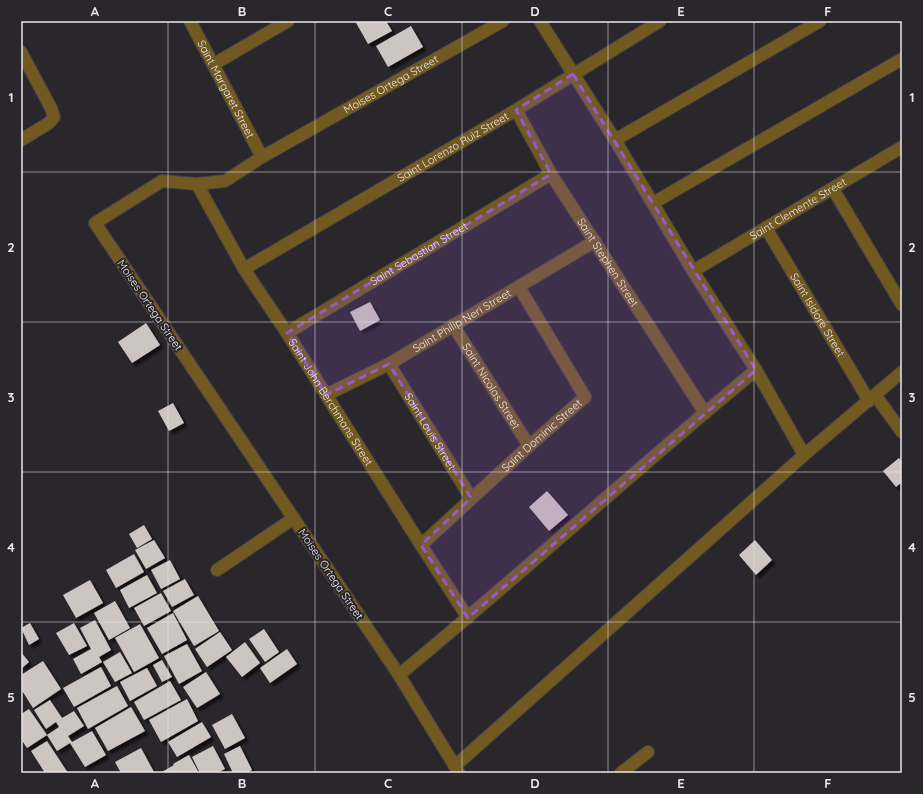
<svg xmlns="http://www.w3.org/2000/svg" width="923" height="794" viewBox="0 0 923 794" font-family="Quicksand,sans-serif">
<defs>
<filter id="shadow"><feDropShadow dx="3.5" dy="3.5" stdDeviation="1" flood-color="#0009"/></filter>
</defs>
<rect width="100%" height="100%" fill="#29262c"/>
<g fill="#cdc5c1" filter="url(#shadow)">
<path d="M355,21H386L392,31L368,44Z"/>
<path d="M411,26L423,47L388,67L376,46Z"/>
<path d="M370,302L380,320L360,331L350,312Z"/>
<path d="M146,323L160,345L132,363L118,342Z"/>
<path d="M173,403L184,423L169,431L158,411Z"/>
<path d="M899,458L902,462V482L896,487L883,471Z"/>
<path d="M547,491L568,515L549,531L529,507Z"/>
<path d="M144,525L152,539L137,548L129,534Z"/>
<path d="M154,540L165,558L146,569L135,550Z"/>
<path d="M755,540L772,560L756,575L739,555Z"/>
<path d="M134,554L144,572L116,588L106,570Z"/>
<path d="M170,560L180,579L161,589L151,570Z"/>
<path d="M147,575L157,593L129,608L120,590Z"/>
<path d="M185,579L194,595L172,607L163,591Z"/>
<path d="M90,580L103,603L76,618L63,595Z"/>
<path d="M161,593L171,611L144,626L134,608Z"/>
<path d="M198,596L219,631L194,646L173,611Z"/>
<path d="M115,601L130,628L109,640L94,613Z"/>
<path d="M173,613L187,640L162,654L147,628Z"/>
<path d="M95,620L111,650L99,657L102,662L81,674L73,659L91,649L80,628Z"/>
<path d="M30,623L39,639L29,645L21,628Z"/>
<path d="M74,623L87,646L69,655L56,633Z"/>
<path d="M140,624L159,658L134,672L115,638Z"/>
<path d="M264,629L279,652L265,662L249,639Z"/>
<path d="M220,632L232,650L207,667L195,649Z"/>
<path d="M245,642L260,663L242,677L226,657Z"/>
<path d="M187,644L202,671L179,684L164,656Z"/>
<path d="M287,649L297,664L270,683L260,668Z"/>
<path d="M21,652L29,662L21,669Z"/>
<path d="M120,652L132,673L115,682L103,662Z"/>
<path d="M162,660L172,677L162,682L153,665Z"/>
<path d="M43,661L61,689L33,708L21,689V675Z"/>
<path d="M101,667L111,686L74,707L63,688Z"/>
<path d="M147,668L157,686L130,701L120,682Z"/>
<path d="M206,672L220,694L197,708L183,687Z"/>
<path d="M170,681L181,700L144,720L134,702Z"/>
<path d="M117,686L128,706L88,729L77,708Z"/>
<path d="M187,699L198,721L161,742L149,720Z"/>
<path d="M50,700L62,718L74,711L84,726L68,736L72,742L92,731L106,755L85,767L70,743L57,751L47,735L59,727L56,722L46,729L34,710Z"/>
<path d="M131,707L145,731L108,751L95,728Z"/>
<path d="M29,709L47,735L27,748L21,739V714Z"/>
<path d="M232,714L245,738L225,749L212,725Z"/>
<path d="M202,722L211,737L177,757L168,742Z"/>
<path d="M47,741L68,773H45L31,751Z"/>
<path d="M213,746L225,769L217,773H200L192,757Z"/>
<path d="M240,746L252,770L247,773H233L224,754Z"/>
<path d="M141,748L154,772L152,773H121L115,762Z"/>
<path d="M189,755L199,773H160L174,765L173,764Z"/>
</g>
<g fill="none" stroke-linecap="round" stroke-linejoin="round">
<defs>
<g id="minor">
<path id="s1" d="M190,21L262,157"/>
<path d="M540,21L615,140L693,271L756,370L804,455"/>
<path d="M21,52L51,108L54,117L49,123L21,140"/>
<path d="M214,64L288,21"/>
<path id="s2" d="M516,110L551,174L705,413"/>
<path d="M615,140L820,21"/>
<path id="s3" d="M197,184L244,269L287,333L421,545L468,618"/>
<path d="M833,189L902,305"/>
<path d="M653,203L902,59"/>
<path id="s4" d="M766,228L869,401"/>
<path id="s5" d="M244,269L516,110L660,21"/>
<path id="s6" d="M693,271L902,147"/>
<path id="s7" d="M453,325L529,446"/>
<path id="s8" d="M287,333L551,174"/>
<path id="s9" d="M389,364L471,498"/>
<path id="s10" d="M326,395L389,364L595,241"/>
<path d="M875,395L902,432"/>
<path id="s11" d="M421,545L529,446L585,397L519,287"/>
<path d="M217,570L294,518"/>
<path d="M399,675C519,576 635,470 756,370"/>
<path d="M455,766L804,455L902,372"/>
<path id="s12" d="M459,773L399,675L95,223L162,181L197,184L225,181L262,157L503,21"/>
<path d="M621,773L648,752"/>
</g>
</defs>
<use href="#minor" stroke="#444147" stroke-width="14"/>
<use href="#minor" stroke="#715920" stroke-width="12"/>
</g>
<path fill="#965bca" fill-opacity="0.2" stroke="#965bca" stroke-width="3" stroke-dasharray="8 5" stroke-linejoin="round" d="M573,74L756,370L468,618L421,545L471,498L389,364L326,395L287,333L551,174L516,110Z"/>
<path fill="none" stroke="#e9e7eb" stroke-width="1" stroke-opacity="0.55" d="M168,21V773M315,21V773M462,21V773M608,21V773M754,21V773M21,172H902M21,322H902M21,472H902M21,622H902"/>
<g text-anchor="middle" stroke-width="4" stroke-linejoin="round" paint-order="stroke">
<g font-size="11" fill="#e9e7eb" stroke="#29262c">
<text dy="4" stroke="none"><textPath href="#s12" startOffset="994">Moises Ortega Street</textPath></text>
<text dy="4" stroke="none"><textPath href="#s1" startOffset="77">Saint Margaret Street</textPath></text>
<text dy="4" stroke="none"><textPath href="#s5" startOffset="242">Saint Lorenzo Ruiz Street</textPath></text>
<text dy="4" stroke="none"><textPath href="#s6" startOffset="122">Saint Clemente Street</textPath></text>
<text dy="4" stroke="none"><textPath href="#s8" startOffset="154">Saint Sebastian Street</textPath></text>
<text dy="4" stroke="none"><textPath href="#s2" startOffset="178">Saint Stephen Street</textPath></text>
<text transform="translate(150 305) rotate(56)" y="4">Moises Ortega Street</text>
<text dy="4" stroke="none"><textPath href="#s4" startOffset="101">Saint Isidore Street</textPath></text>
<text dy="4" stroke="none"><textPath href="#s10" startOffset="155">Saint Philip Neri Street</textPath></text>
<text dy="4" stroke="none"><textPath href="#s7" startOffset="72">Saint Nicolas Street</textPath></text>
<text dy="4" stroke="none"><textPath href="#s3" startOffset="256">Saint John Berchmans Street</textPath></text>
<text dy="4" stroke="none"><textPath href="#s9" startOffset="79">Saint Louis Street</textPath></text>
<text dy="4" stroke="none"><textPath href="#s11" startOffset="163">Saint Dominic Street</textPath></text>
<text transform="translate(331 574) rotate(56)" y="4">Moises Ortega Street</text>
</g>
</g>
<rect width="923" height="794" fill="none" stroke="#29262c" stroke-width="44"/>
<rect x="22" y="22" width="879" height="750" fill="none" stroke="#e9e7eb" stroke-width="1.5"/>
<g font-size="13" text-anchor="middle" font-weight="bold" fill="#e9e7eb">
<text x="95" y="16">A</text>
<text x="242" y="16">B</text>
<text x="388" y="16">C</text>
<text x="535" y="16">D</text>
<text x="681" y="16">E</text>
<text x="828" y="16">F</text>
<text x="11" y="102">1</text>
<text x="912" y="102">1</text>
<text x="11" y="252">2</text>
<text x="912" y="252">2</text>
<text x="11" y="402">3</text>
<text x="912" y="402">3</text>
<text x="11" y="552">4</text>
<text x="912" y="552">4</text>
<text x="11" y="702">5</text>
<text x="912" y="702">5</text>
<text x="95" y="788">A</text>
<text x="242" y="788">B</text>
<text x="388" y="788">C</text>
<text x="535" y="788">D</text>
<text x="681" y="788">E</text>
<text x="828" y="788">F</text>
</g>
</svg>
